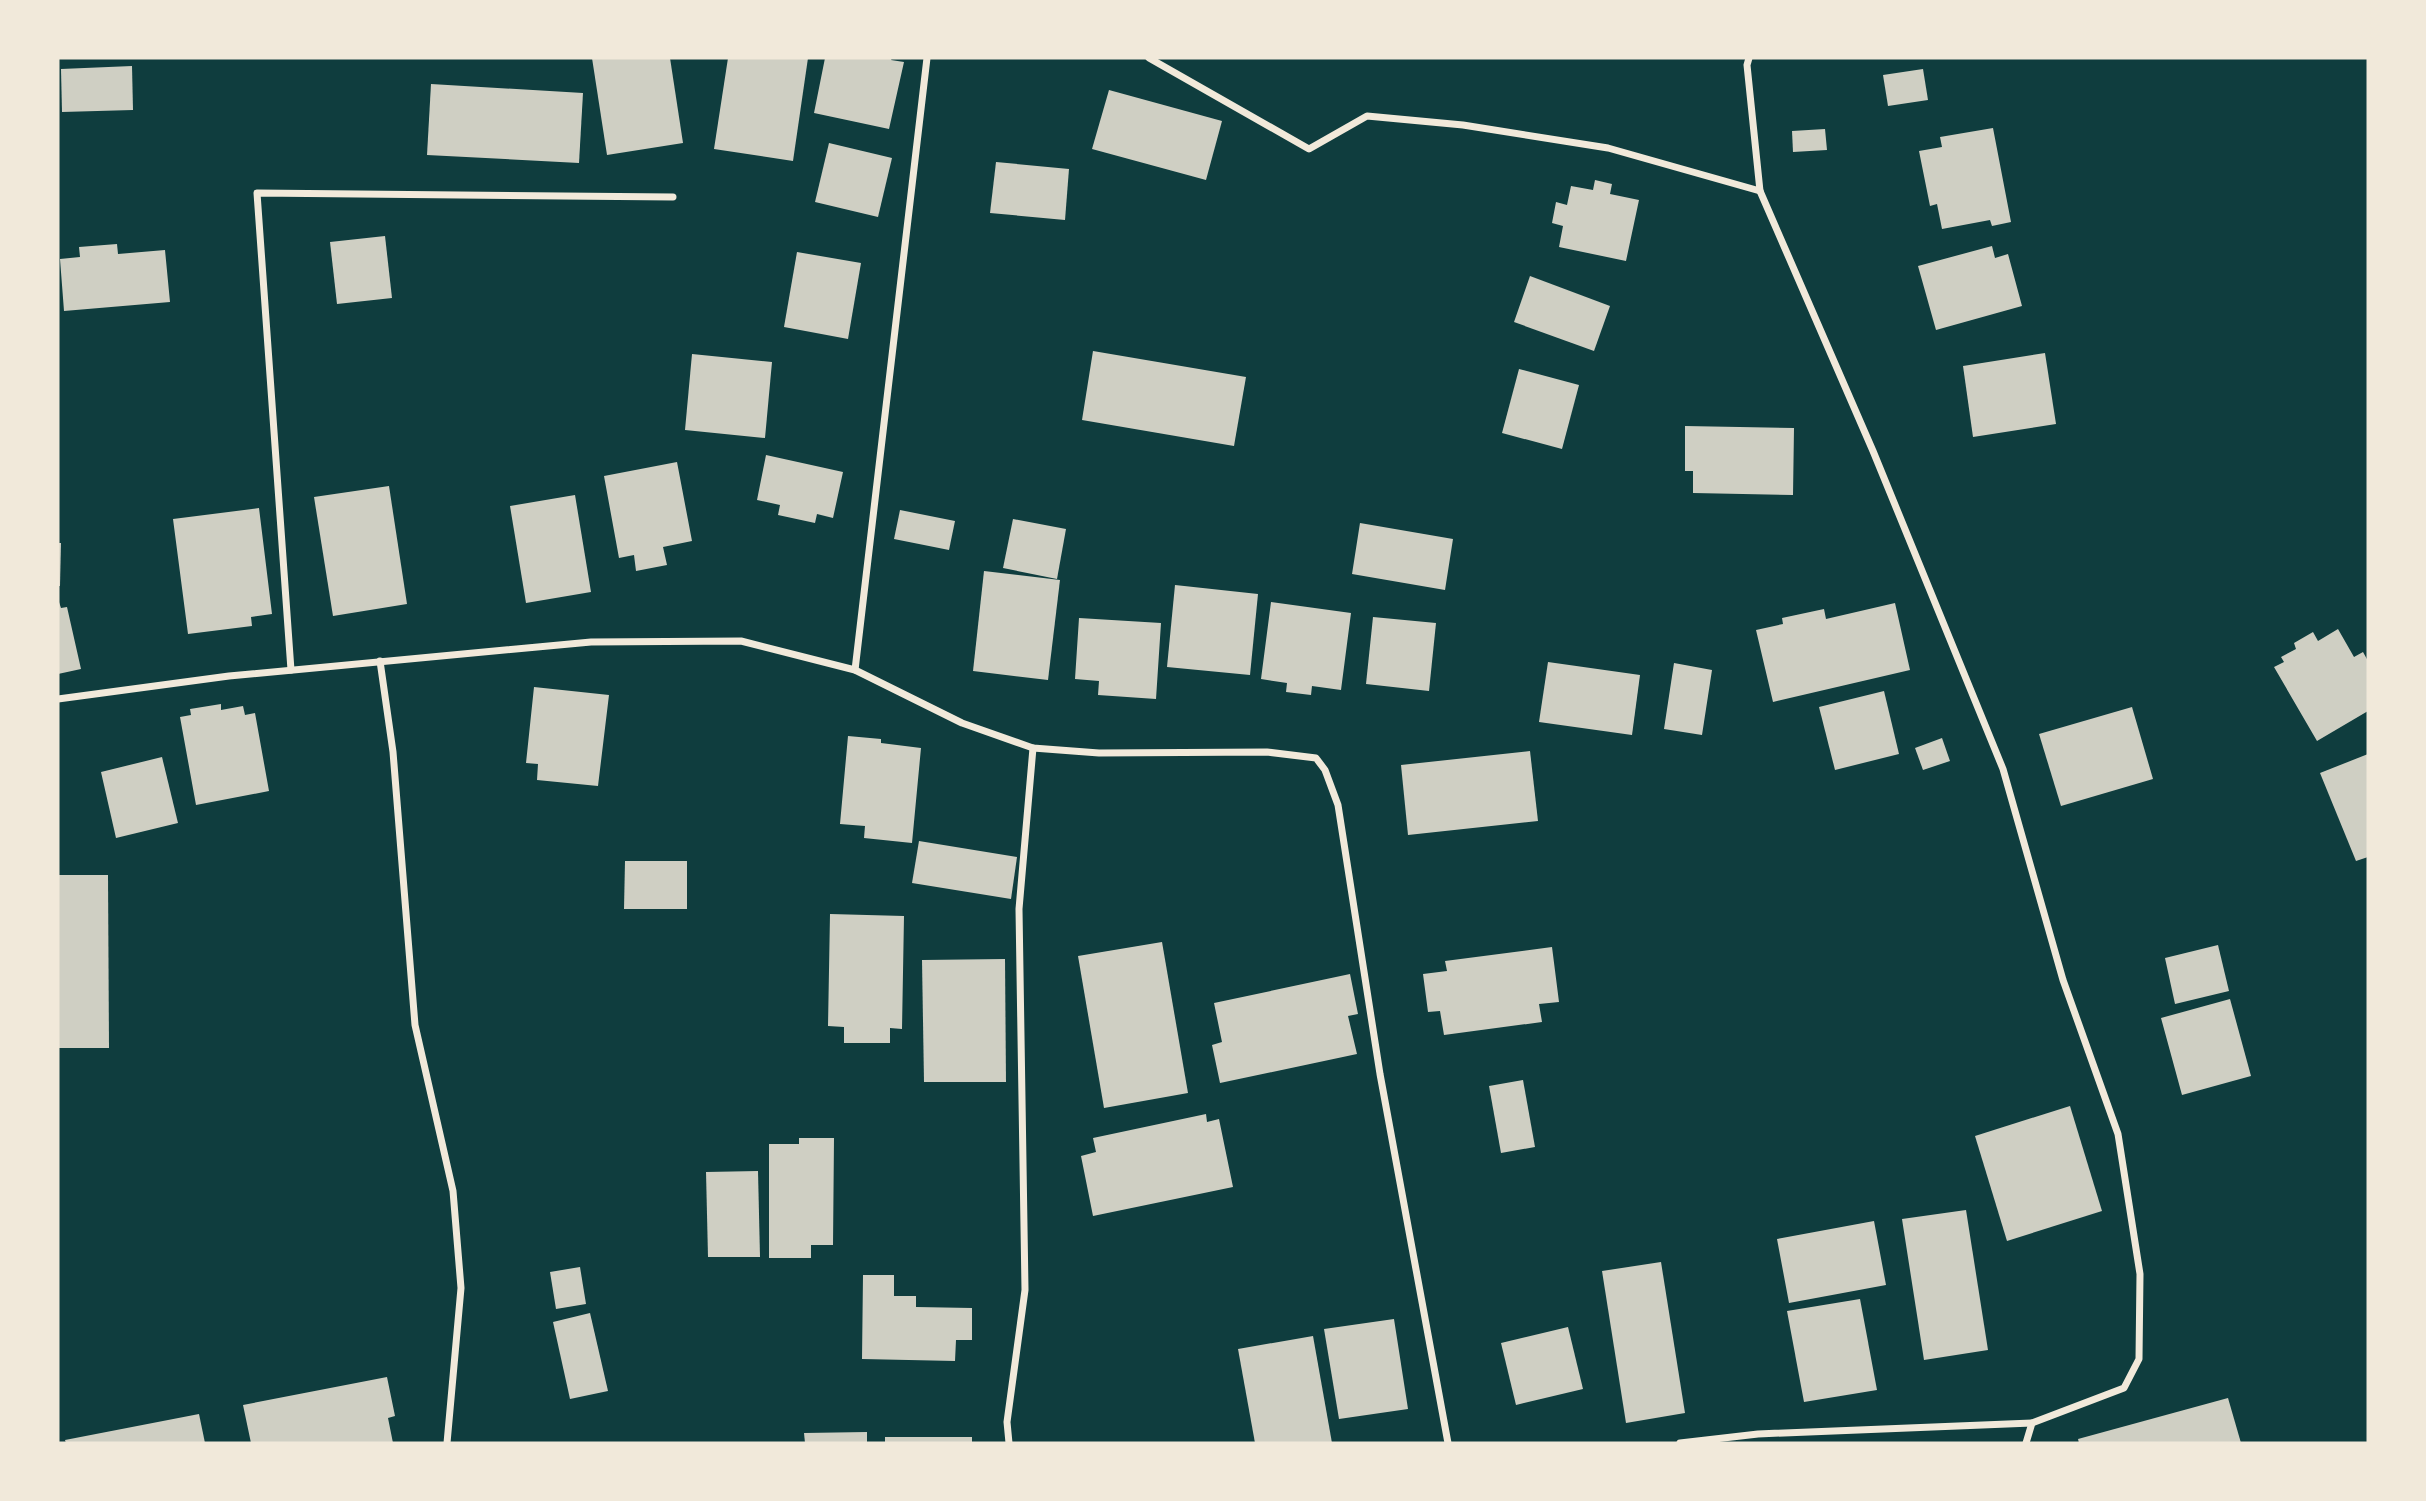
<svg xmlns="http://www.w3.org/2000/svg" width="2426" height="1501" viewBox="0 0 2426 1501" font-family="'Noto Serif',serif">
<rect width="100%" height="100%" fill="#0f3d3e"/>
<g fill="#cfcfc3">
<path d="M592,58H670L683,143L607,155Z"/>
<path d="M728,58H808L793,161L714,149Z"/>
<path d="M825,58H892L891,60L904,62L889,129L814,113Z"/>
<path d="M132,66L133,110L62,112L61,69Z"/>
<path d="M1923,69L1928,100L1888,106L1883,75Z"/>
<path d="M431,84L583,93L579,163L427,155Z"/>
<path d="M1109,90L1222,121L1206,180L1092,149Z"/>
<path d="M1993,128L2011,222L1992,226L1990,220L1942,229L1937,204L1930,206L1919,151L1942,147L1940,137Z"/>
<path d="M1825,129L1827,150L1793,152L1792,131Z"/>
<path d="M829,143L892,158L878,217L815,202Z"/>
<path d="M996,162L1069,169L1065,220L990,213Z"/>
<path d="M1595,180L1612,184L1610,194L1639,200L1626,261L1559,247L1563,226L1552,223L1556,202L1567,205L1571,186L1593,190Z"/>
<path d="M385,236L392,298L337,304L330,242Z"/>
<path d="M117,244L118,254L165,250L170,302L64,311L60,259L80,257L79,247Z"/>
<path d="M1992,246L1995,258L2008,254L2022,306L1936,330L1918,266Z"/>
<path d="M797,252L861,263L848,339L784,327Z"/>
<path d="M1530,276L1610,306L1594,351L1514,322Z"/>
<path d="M1093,351L1246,377L1234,446L1082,420Z"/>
<path d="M2045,353L2056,424L1973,437L1963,366Z"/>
<path d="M692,354L772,362L765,438L685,430Z"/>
<path d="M1519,369L1579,385L1562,449L1502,433Z"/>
<path d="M1685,426L1794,428L1793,495L1693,493V471H1685Z"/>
<path d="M766,455L843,472L833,518L817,514L815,523L778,515L780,505L757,500Z"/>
<path d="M677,462L692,541L663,547L667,565L636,571L634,555L619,558L604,476Z"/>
<path d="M389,486L407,604L333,616L314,497Z"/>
<path d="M575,495L591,592L526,603L510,506Z"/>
<path d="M259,508L272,614L251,617L252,626L188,634L173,519Z"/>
<path d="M900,510L955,521L949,550L894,539Z"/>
<path d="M1013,519L1066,529L1057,579L1003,568Z"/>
<path d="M1360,523L1453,539L1445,590L1352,574Z"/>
<path d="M58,543H61L60,586H58Z"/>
<path d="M984,571L1060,580L1048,680L973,671Z"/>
<path d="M1175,585L1258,594L1250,675L1167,667Z"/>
<path d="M58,599L61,608L67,607L81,669L58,674Z"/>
<path d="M1271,602L1351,613L1341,690L1312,686L1311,695L1286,692L1287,683L1261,679Z"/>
<path d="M1895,603L1910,670L1773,702L1756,630L1783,624L1782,618L1824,609L1826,619Z"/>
<path d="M1373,617L1436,623L1429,691L1366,684Z"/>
<path d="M1079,618L1161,623L1156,699L1098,695L1099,681L1075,679Z"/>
<path d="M2338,629L2354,657L2363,652L2368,661V711L2317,741L2274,667L2284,662L2281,657L2296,649L2294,643L2313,632L2318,641Z"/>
<path d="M1548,662L1640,675L1632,735L1539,722Z"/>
<path d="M1674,663L1712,670L1702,735L1664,729Z"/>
<path d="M534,687L609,695L598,786L537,780L538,764L526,763Z"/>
<path d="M1884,691L1899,754L1835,770L1819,707Z"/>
<path d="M221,704V710L243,706L245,715L255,713L269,791L196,805L180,717L191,715L190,709Z"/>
<path d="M2132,707L2153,779L2061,806L2039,734Z"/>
<path d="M848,736L881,739V743L921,748L912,843L864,838L865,826L840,824Z"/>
<path d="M1942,738L1950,761L1923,770L1915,748Z"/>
<path d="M1530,751L1538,821L1408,835L1401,765Z"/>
<path d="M2368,754V857L2356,861L2320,773Z"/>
<path d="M162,757L178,823L116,838L101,772Z"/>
<path d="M919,841L1017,857L1011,899L912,883Z"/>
<path d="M625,861H687V909H624Z"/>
<path d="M58,875H108L109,1048H58Z"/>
<path d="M830,914L904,916L902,1029L890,1028V1043H844V1027L828,1026Z"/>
<path d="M1162,942L1188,1093L1104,1108L1078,956Z"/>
<path d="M2218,945L2229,991L2175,1004L2165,958Z"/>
<path d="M1552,947L1559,1002L1539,1004L1542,1022L1444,1035L1440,1011L1428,1012L1423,974L1447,971L1445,961Z"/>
<path d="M1005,959L1006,1082H924L922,960Z"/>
<path d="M1350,974L1358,1014L1348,1016L1357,1054L1220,1083L1212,1045L1222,1042L1214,1003Z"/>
<path d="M2230,999L2251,1076L2182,1095L2161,1018Z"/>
<path d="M1523,1080L1535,1147L1501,1153L1489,1086Z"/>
<path d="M2070,1106L2102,1211L2007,1241L1975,1136Z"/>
<path d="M1206,1114L1207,1122L1219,1119L1233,1187L1093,1216L1081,1156L1096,1152L1093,1138Z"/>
<path d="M799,1138H834L833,1245H811V1258H769V1144H799Z"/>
<path d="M758,1171L760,1257H708L706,1172Z"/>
<path d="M1966,1210L1988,1350L1924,1360L1902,1219Z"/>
<path d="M1874,1221L1886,1285L1789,1303L1777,1239Z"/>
<path d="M1661,1262L1685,1413L1626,1423L1602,1271Z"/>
<path d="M580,1267L586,1304L556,1309L550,1272Z"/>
<path d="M863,1275H894V1296H916V1307L972,1308V1340H956L955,1361L862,1359Z"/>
<path d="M1860,1299L1877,1390L1804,1402L1787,1311Z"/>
<path d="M590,1313L608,1391L570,1399L553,1322Z"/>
<path d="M1394,1319L1408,1409L1339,1419L1324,1329Z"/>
<path d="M1568,1327L1583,1389L1516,1405L1501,1343Z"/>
<path d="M1313,1336L1332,1443H1255L1238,1349Z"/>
<path d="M387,1377L395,1416L388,1418L393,1443H251L243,1405Z"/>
<path d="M2228,1398L2241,1443H2079L2078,1439Z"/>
<path d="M199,1414L205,1443H66L65,1440Z"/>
<path d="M867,1432V1443H805L804,1433Z"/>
<rect x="885" y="1437" width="87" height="6"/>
</g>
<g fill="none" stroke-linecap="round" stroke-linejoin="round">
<g stroke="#f1e9da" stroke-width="7">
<path d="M1149,58L1309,149L1367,116L1463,125L1608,148L1760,191"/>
<path d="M1749,58L1747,65L1760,191L1873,451L2003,769L2063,980L2118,1134L2140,1274L2139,1359L2124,1388L2032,1423L2026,1443"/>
<path d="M380,661L393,752L415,1025L453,1191L461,1288L447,1443"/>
<path d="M291,670L257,193L673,197"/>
<path d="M855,670L927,58"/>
<path d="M58,699L229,676L591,642L741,641L855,670L962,723L1033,748L1099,753L1267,752L1316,758L1325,770L1338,805L1380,1074L1448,1443"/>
<path d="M1009,1443L1007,1422L1025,1290L1019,909L1033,748"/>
<path d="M1680,1443L1758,1434L2032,1423"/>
</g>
</g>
<rect width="2426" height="1501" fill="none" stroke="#f1e9da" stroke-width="119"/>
</svg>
